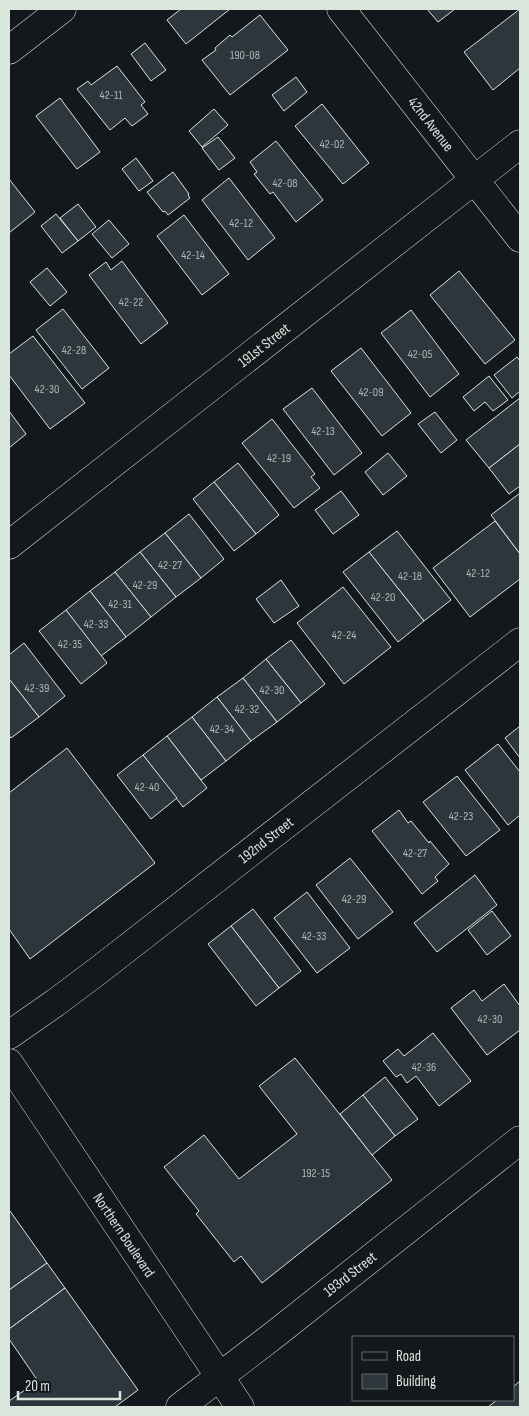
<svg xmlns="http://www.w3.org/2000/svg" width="529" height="1416" viewBox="0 0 529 1416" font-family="'Sofia Sans Condensed',sans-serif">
<rect width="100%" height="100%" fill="#14181c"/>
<g fill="#2c363c" stroke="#d8e6dc">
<path d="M181,9H230L186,44L167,20Z"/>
<path d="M427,9H455L438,22Z"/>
<path d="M520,9V68L493,90L464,52Z"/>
<path d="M260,15L288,50L230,95L202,60L216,50L215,48L230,35L232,37Z"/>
<path d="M145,43L166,70L151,81L131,54Z"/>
<path d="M117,66L145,102L141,105L148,114L132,126L125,118L110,130L77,89L88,81L91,85Z"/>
<path d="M296,77L307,92L284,111L272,95Z"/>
<path d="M60,98L100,152L77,169L36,116Z"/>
<path d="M322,104L369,163L343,184L295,126Z"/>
<path d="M214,109L228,125L202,147L189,131Z"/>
<path d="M218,137L235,158L219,170L202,148Z"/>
<path d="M276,141L323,200L296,222L273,192L270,194L254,174L257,172L250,162Z"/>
<path d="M136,158L153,181L139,191L122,169Z"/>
<path d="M173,172L189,194L188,195L190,198L168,215L165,211L163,212L147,192Z"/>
<path d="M229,178L275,238L248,260L202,200Z"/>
<path d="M9,179L35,212L9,233Z"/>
<path d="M78,204L96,227L78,241L60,218Z"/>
<path d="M56,214L78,241L62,253L41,226Z"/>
<path d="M184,215L229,274L202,295L157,236Z"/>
<path d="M109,220L129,244L112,258L92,234Z"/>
<path d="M122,261L168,323L141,344L89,275L106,262L111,270Z"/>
<path d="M47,268L67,292L50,306L30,282Z"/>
<path d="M459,271L515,340L485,364L430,295Z"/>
<path d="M63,309L109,368L82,389L36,330Z"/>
<path d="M411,310L459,374L430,397L381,333Z"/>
<path d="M33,336L85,403L50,429L9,375V354Z"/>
<path d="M361,348L411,413L382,436L331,371Z"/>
<path d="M517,357L520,361V391L512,398L494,375Z"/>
<path d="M489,376L508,400L493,411L485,402L474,411L463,397Z"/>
<path d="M312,388L362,453L334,475L283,409Z"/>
<path d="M520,398V444L489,468L466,440Z"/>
<path d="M9,411L26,434L9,448Z"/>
<path d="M435,412L457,440L441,453L418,424Z"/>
<path d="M272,419L315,474L311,477L320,488L294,508L242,443Z"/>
<path d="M520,444V486L509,494L489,468Z"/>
<path d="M388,453L407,476L383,495L365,472Z"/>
<path d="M238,463L279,515L256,534L214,482Z"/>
<path d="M214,482L256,534L234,551L193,499Z"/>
<path d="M341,491L359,515L333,534L315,510Z"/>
<path d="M520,493V554L491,515Z"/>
<path d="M189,514L224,559L201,578L165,533Z"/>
<path d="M495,521L520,554V579L470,617L433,568Z"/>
<path d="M397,531L451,600L424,621L369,552Z"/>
<path d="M165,533L201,578L176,597L140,552Z"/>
<path d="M140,552L176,597L151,617L115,572Z"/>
<path d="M369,552L424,621L398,642L343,572Z"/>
<path d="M115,572L151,617L126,637L90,591Z"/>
<path d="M281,580L299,606L274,623L256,599Z"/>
<path d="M343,587L391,647L344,684L297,623Z"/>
<path d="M90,591L126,637L101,656L66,610Z"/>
<path d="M66,610L107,663L81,684L39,631Z"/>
<path d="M291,640L325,684L301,703L266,659Z"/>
<path d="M24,643L65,696L39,717L9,679V655Z"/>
<path d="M266,659L301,703L277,722L243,678Z"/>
<path d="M243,678L277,722L251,741L217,697Z"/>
<path d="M9,679L39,717L11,738L9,735Z"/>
<path d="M217,697L251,741L226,761L192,717Z"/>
<path d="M192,717L226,761L201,780L167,736Z"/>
<path d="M520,726V758L505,738Z"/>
<path d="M167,736L207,788L183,807L143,755Z"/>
<path d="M498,744L520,772V815L508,825L465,770Z"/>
<path d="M67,748L155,863L30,959L9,929V793Z"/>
<path d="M143,755L177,798L151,819L117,775Z"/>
<path d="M457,776L500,830L466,856L423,802Z"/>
<path d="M399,810L408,823L411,821L429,843L430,841L449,864L435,877L438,881L422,894L372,831Z"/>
<path d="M350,858L393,912L358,939L316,885Z"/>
<path d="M475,875L497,905L437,952L414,923Z"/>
<path d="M307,892L350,948L317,973L274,918Z"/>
<path d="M253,909L301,971L279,988L231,926Z"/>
<path d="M492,911L511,936L487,955L468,930Z"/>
<path d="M231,926L279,988L256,1006L208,944Z"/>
<path d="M504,984L520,1006V1030L487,1055L451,1008L474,990L482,1001Z"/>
<path d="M433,1033L471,1081L439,1106L416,1076L407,1083L401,1074L396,1077L383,1061L398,1049L404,1056Z"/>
<path d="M295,1058L392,1180L262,1283L241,1256L234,1262L196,1214L199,1211L164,1167L204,1135L239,1179L297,1134L259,1086Z"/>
<path d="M385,1077L418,1119L395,1136L363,1095Z"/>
<path d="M363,1095L395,1136L372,1155L340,1114Z"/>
<path d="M10,1211L47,1263L9,1290V1212Z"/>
<path d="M47,1263L65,1288L9,1329V1290Z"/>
<path d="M65,1288L138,1390L115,1407H9V1401L38,1381L9,1339V1329Z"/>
<path d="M520,1381V1407H488L497,1400H513V1387Z"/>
</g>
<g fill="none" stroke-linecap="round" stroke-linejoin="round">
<defs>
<g id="minor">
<path d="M341,9L520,238"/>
<path d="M9,50L62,9"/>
<path d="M9,545L520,144"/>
<path d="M9,1035L55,1003L99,970L520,642"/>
<path d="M180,1407L274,1335L520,1140"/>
</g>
<path id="major" d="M9,1063L240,1407"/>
</defs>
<use href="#minor" stroke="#d8e6dc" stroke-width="29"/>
<use href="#major" stroke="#d8e6dc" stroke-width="29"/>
<use href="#minor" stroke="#14181c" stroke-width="28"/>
<use href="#major" stroke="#14181c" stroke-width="28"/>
</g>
<g text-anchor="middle" stroke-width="4" stroke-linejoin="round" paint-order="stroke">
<g font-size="12" fill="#adbab4">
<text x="245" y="59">190-08</text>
<text x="111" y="99">42-11</text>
<text x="332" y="148">42-02</text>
<text x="285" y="187">42-08</text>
<text x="241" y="227">42-12</text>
<text x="193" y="259">42-14</text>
<text x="131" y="306">42-22</text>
<text x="74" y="354">42-28</text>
<text x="420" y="358">42-05</text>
<text x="47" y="393">42-30</text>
<text x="371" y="396">42-09</text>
<text x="323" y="435">42-13</text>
<text x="279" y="462">42-19</text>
<text x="170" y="569">42-27</text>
<text x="478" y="577">42-12</text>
<text x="410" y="580">42-18</text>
<text x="145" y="589">42-29</text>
<text x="383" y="601">42-20</text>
<text x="120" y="608">42-31</text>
<text x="96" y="628">42-33</text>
<text x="344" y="639">42-24</text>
<text x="70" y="648">42-35</text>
<text x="37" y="692">42-39</text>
<text x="272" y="694">42-30</text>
<text x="247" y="713">42-32</text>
<text x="222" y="733">42-34</text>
<text x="147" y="791">42-40</text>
<text x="461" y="820">42-23</text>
<text x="415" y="857">42-27</text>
<text x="354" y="903">42-29</text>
<text x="314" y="940">42-33</text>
<text x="490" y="1023">42-30</text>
<text x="424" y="1071">42-36</text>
<text x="316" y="1177">192-15</text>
</g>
<g font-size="15" fill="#d8e6dc" stroke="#14181c">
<text transform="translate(431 124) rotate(52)" y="5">42nd Avenue</text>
<text transform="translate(264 345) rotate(-38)" y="5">191st Street</text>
<text transform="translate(266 840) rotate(-38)" y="5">192nd Street</text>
<text transform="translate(124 1235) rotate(56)" y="5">Northern Boulevard</text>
<text transform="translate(350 1274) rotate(-38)" y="5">193rd Street</text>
</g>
</g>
<rect width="529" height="1416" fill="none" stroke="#d8e6dc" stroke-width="20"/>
<rect x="352" y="1336" width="162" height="65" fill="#14181c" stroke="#626a69"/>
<rect x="362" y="1352" width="25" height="8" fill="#14181c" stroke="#626a69"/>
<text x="396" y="1361" font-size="15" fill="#d8e6dc">Road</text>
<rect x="362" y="1374" width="25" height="15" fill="#2c363c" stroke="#626a69"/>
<text x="396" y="1386" font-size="15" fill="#d8e6dc">Building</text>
<path d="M18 1391v8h102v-8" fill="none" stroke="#d8e6dc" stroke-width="2.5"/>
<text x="25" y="1391" font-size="15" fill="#d8e6dc" stroke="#14181c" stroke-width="4" paint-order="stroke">20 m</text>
</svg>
